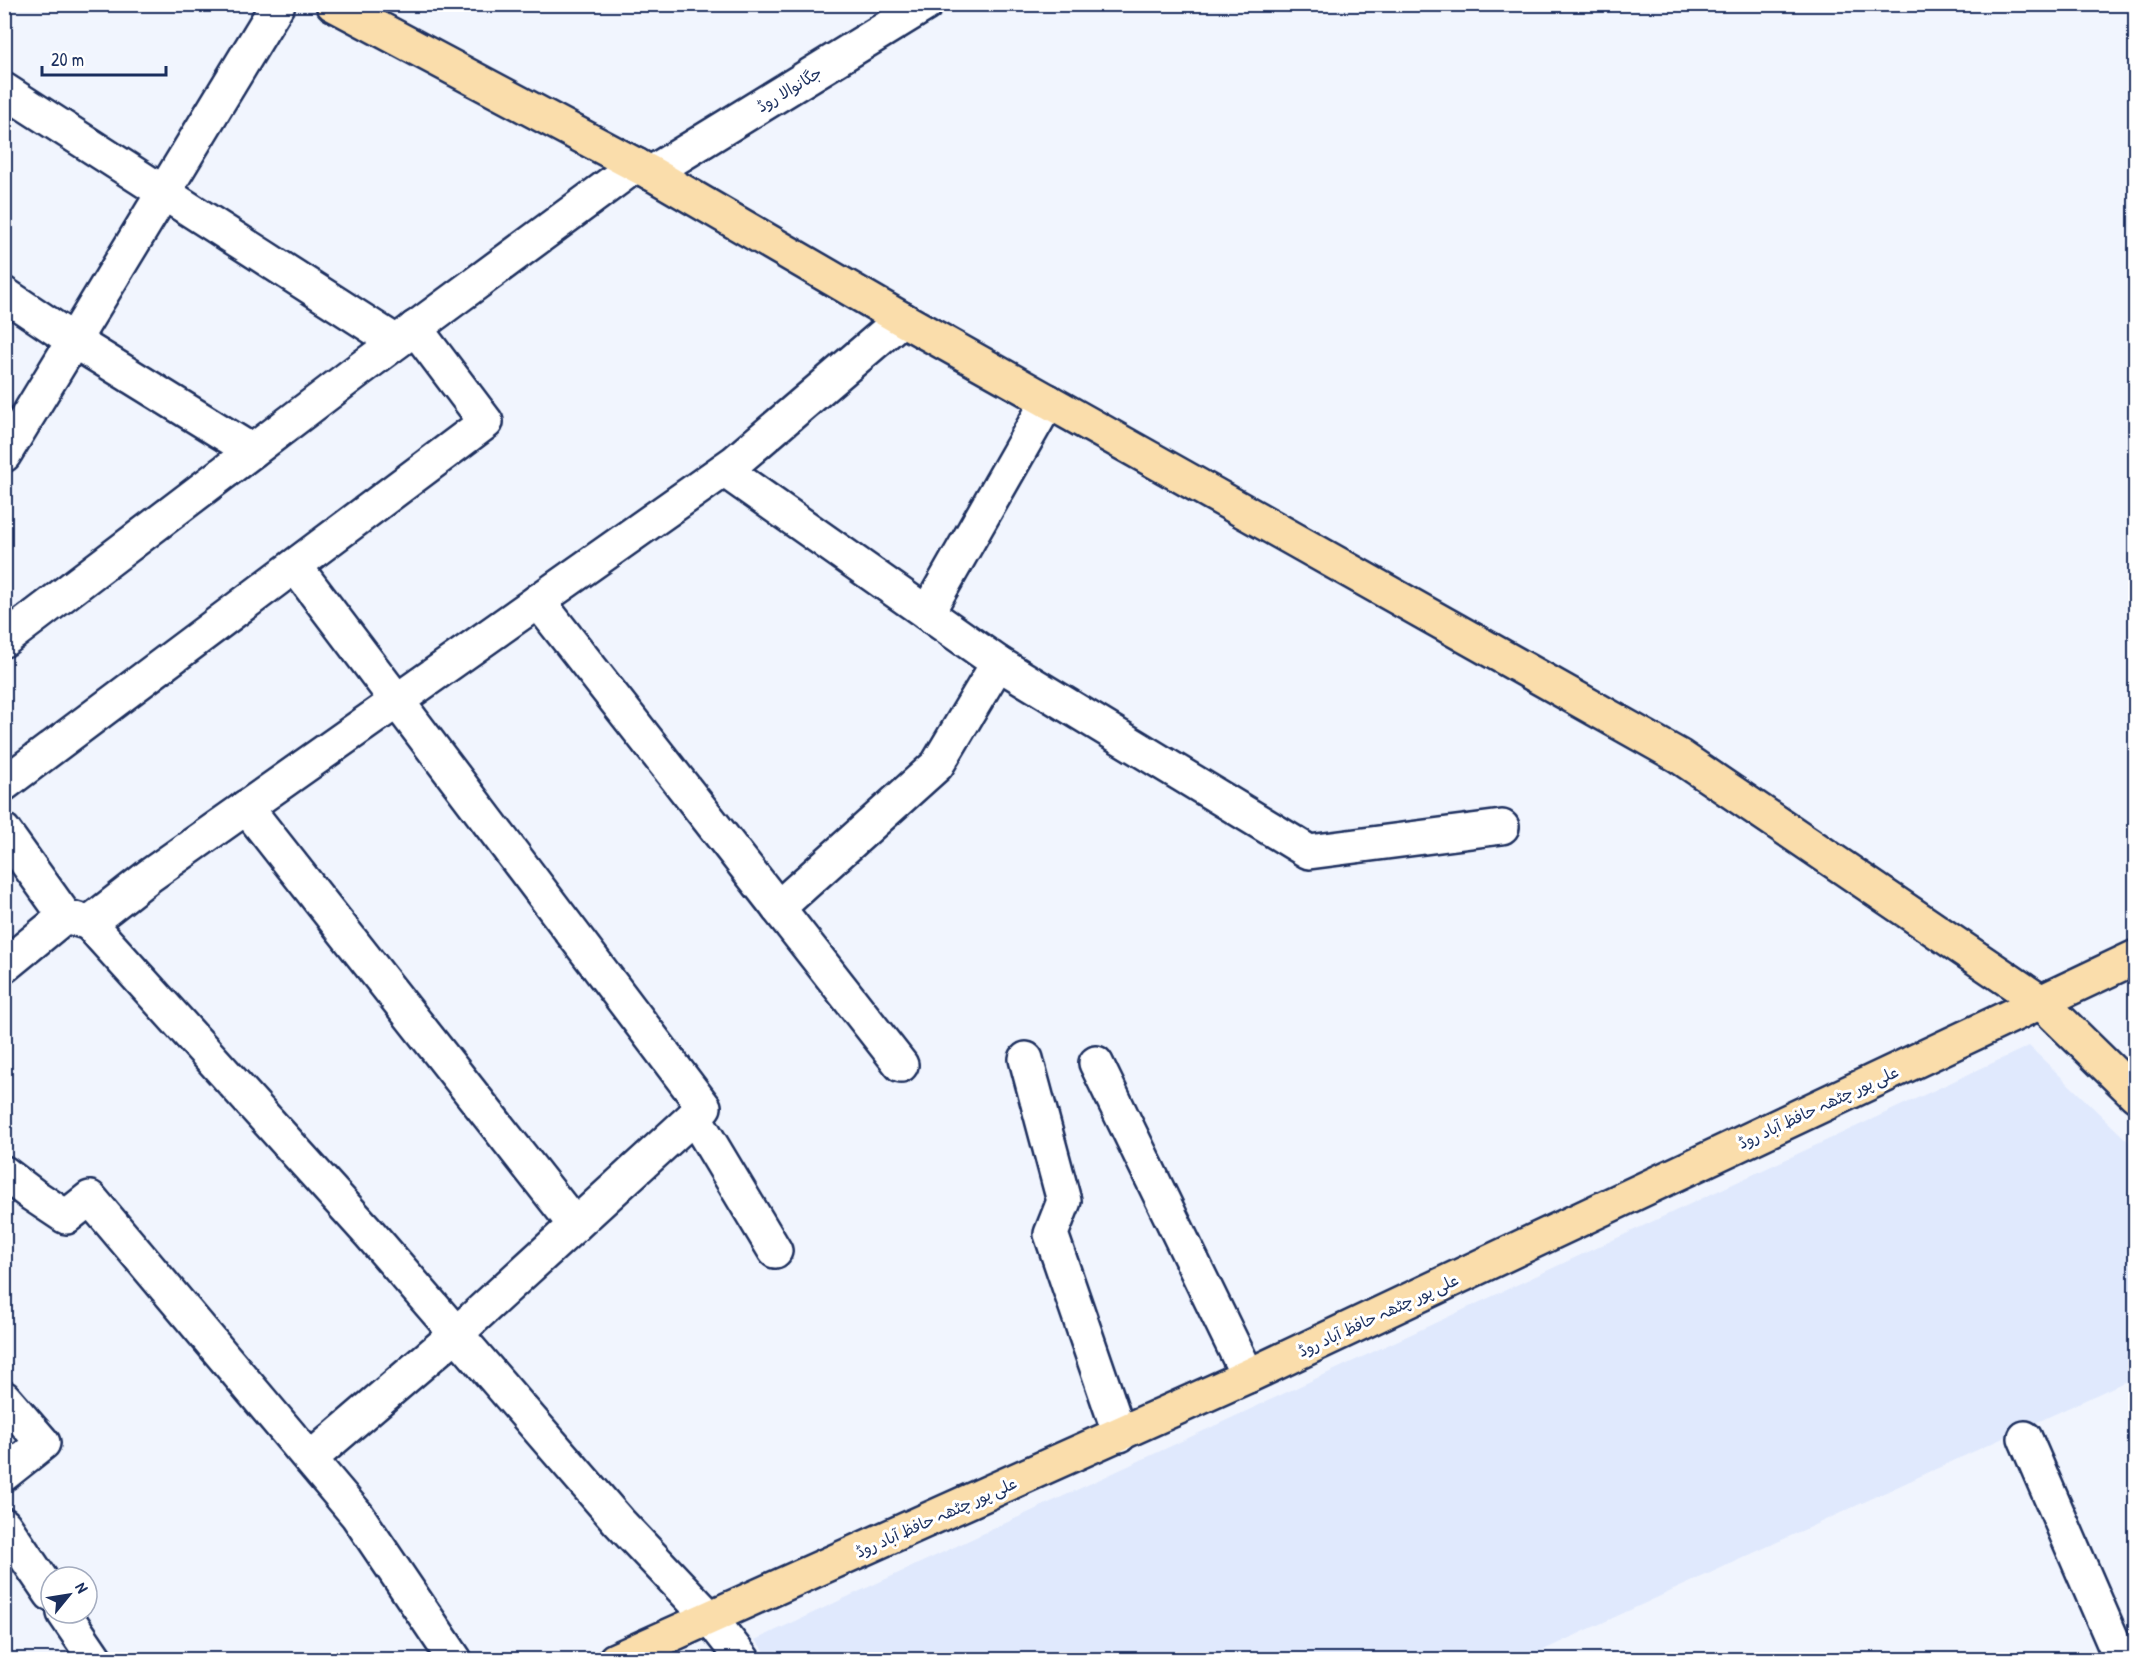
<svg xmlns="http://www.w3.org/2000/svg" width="2140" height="1664" viewBox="0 0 2140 1664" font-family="'Patrick Hand','Playpen Sans Arabic',sans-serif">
<rect width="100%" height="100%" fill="#f1f5fe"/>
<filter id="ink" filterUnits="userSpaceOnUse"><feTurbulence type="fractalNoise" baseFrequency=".0167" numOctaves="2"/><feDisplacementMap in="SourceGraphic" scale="12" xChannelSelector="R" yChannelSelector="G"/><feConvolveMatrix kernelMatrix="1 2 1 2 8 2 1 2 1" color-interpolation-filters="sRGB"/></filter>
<g filter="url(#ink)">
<path fill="#e0e9fd" d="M2029,1046L2135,1148V1377L1524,1659L772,1660L755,1640Z"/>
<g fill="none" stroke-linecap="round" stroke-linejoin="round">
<defs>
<g id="minor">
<path d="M4,90L396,342"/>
<path d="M651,173L926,4"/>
<path d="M4,294L74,341L252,451"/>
<path d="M4,455L278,4"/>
<path d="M724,470L998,663L1309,852L1502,827"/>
<path d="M295,566L704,1107L456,1334L310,1459"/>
<path d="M538,601L901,1065"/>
<path d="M927,613L1048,401"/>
<path d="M4,640L360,369L636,165"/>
<path d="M4,784L486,422L415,328"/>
<path d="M246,807L575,1225"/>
<path d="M4,831L65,916L89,923"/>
<path d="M778,908L937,765L998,663"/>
<path d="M4,966L65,916"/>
<path d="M1026,1059L1064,1201L1051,1234L1120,1435"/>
<path d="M1096,1063L1248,1376"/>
<path d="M694,1116L775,1251"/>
<path d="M4,1173L33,1195L66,1217L90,1198L357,1515L455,1660"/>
<path d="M4,1398L43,1443L4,1474"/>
<path d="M2025,1438L2121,1660"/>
<path d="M4,1525L51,1594"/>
<path d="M64,1613L96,1660"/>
<path d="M743,1660L710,1618L619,1522L370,1234L89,923L149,876L735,462L902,319"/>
</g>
<g id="major">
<path d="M333,4L651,173L902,319L1679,756L2041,1002L2136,1095"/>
<path d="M615,1660L1248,1376L2136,957"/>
</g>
</defs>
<use href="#minor" stroke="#1b2f5e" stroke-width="38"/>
<use href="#major" stroke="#1b2f5e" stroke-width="38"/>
<use href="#minor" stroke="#fff" stroke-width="33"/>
<use href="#major" stroke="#faddab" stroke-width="33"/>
</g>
</g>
<g text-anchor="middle" stroke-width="6" stroke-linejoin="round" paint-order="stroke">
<g font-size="16" fill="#1b2f5e" stroke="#fff">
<text transform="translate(789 89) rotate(-31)" y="6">جگانوالا روڈ</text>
<text transform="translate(1818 1107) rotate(-25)" y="6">علی پور چٹھہ حافظ آباد روڈ</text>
<text transform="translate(1378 1315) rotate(-25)" y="6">علی پور چٹھہ حافظ آباد روڈ</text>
<text transform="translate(936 1517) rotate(-24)" y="6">علی پور چٹھہ حافظ آباد روڈ</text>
</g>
</g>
<rect width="2140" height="1664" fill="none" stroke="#fff" stroke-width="24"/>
<rect x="12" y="12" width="2116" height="1640" fill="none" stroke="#1b2f5e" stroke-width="2" filter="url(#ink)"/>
<g transform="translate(69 1595) rotate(60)"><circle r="28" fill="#ffffff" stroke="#a4acbf" stroke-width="1.5"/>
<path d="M0-4.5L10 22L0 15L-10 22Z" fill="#1b2f5e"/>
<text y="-9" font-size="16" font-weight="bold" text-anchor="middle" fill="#1b2f5e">N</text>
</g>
<path d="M42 66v9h124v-9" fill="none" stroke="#1b2f5e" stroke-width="3"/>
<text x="51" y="66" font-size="18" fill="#1b2f5e" stroke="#ffffff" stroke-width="4.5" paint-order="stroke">20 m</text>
</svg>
